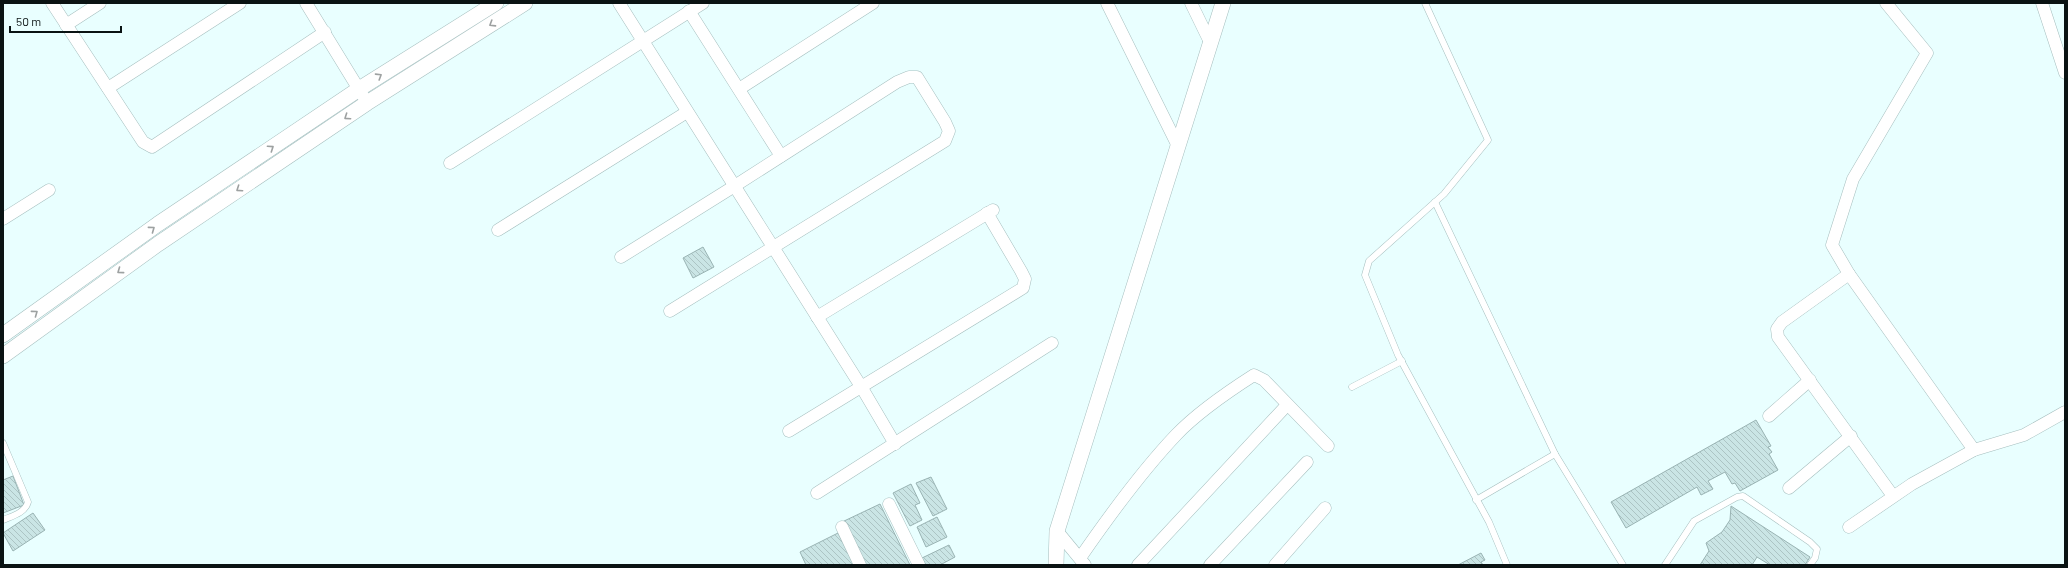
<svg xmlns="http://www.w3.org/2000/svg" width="2068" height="568" viewBox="0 0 2068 568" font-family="Barlow,sans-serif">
<defs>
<pattern id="building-back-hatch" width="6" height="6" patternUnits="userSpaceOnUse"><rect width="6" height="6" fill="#cae5e5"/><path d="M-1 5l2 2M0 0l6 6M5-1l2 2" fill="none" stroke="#acc4c4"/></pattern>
</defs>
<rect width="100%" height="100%" fill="#e9ffff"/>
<g fill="url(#building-back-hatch)" stroke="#99b3b3">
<path d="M703,247L714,267L693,278L683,258Z"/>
<path d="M1756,420L1771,446L1768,447L1772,452L1769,454L1778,470L1740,491L1735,483L1732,484L1725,472L1708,481L1713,489L1701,495L1697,487L1626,528L1611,502Z"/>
<path d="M13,476L24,505L3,513V480Z"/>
<path d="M931,477L947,509L933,516L916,483Z"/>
<path d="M911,484L920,503L915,505L922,520L910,526L893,493Z"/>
<path d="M880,504L910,565H863L842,522Z"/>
<path d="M1731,506L1810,557L1805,565H1770L1757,557L1752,565H1700L1709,551L1706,543L1722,532L1730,520Z"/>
<path d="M33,513L45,530L13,551L3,533Z"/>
<path d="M937,517L947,537L926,547L917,527Z"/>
<path d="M838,533L854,565H806L800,552Z"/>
<path d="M949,545L955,557L940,565H926L922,558Z"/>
<path d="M1481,553L1485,560L1481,562L1483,565H1458Z"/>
</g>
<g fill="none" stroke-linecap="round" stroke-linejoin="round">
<defs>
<g id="service">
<path d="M1425,3L1488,140L1444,194L1369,261L1365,275L1398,355L1489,522L1507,565"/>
<path d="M1435,202L1555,454L1623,565"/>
<path d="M1352,387L1402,361"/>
<path d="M3,443L28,502C25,513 12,516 3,520"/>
<path d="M1476,500L1555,454"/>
<path d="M1665,565L1694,521L1737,497L1743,496L1810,542L1817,549L1815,558L1810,565"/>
</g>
<g id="minor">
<path d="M52,3L143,142L152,147L325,32"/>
<path d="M306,3L363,96"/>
<path d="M619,3L862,388L895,444"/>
<path d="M1107,3L1178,146"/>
<path d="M1191,3L1210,42"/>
<path d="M1886,3L1927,53L1853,179L1832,245L1849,274L1974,450"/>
<path d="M2042,3L2065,73"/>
<path d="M689,11L781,156"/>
<path d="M66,25L100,3"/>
<path d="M108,88L240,3"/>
<path d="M739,89L873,3"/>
<path d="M450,163L703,3"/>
<path d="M3,219L49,190"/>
<path d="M498,230L687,112"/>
<path d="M621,257L733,187L897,82L909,77H917L945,122L949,131L945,141L670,311"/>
<path d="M1849,274L1782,322L1777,329L1778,337L1893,496"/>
<path d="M817,317L993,210"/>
<path d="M1769,416L1810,380"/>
<path d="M789,431L1023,288L1025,279L1021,271L987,213"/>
<path d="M1789,488L1851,436"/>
<path d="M817,493L1052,343"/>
<path d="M889,504L919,565"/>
<path d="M842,527L860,565"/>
<path d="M1849,527L1912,484L1974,450L2024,435L2065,412"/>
<path d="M1057,531L1085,565"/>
<path d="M1080,558C1109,516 1140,473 1176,435C1196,414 1229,391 1254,375L1264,380L1328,446"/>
<path d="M1138,565L1287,405"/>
<path d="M1210,565L1307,462"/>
<path d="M1275,565L1325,508"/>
</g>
<g id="tertiary">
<path d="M3,335L158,224L359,89L496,3"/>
<path d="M3,356L158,244L367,103L525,3"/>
<path d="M1056,565L1057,531L1223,3"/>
</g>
</defs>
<use href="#service" stroke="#a6bfbf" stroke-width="7"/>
<use href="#minor" stroke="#a6bfbf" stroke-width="13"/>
<use href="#tertiary" stroke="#a6bfbf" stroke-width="16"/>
<use href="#service" stroke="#fff" stroke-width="6"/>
<use href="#minor" stroke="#fff" stroke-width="12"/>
<use href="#tertiary" stroke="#fff" stroke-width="15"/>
</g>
<defs><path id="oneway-chevron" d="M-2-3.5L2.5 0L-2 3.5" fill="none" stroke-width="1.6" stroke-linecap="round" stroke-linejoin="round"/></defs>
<g stroke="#9da1a1">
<use href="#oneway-chevron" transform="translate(492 24) rotate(148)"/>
<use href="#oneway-chevron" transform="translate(379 76) rotate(-32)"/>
<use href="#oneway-chevron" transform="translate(347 117) rotate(146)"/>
<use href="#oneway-chevron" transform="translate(271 148) rotate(-34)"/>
<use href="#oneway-chevron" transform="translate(239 189) rotate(146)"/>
<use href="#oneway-chevron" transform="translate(152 229) rotate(-36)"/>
<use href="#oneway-chevron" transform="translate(120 271) rotate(144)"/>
<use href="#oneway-chevron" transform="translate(35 313) rotate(-36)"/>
</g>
<rect width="2068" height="568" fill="none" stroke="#0a1313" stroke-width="8"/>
<path d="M10 26v6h111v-6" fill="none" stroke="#0a1313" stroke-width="2"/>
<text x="16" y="26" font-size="12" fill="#0a1313" stroke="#e9ffff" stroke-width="3" paint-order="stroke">50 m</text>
</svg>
